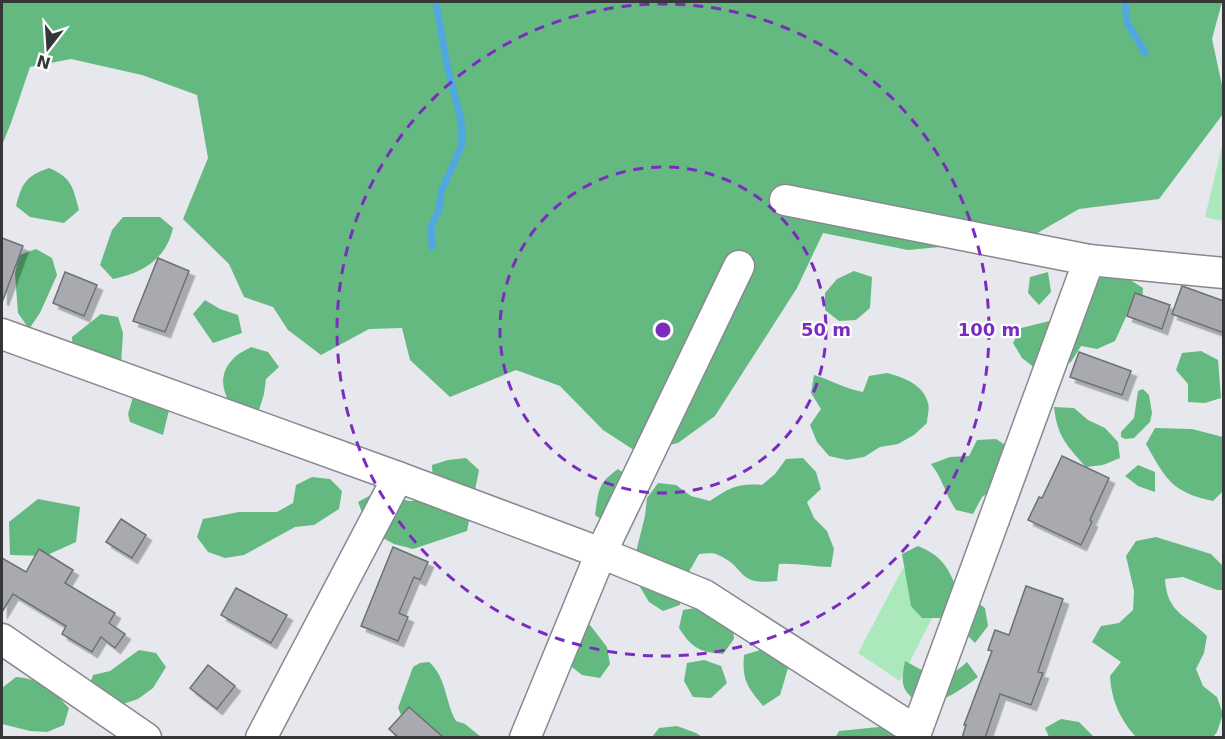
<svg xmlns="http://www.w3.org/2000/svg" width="1225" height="739" viewBox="0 0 1225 739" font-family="'DejaVu Sans',sans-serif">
<defs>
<filter id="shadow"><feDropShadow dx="5.5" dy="5.5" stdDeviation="0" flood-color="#0004"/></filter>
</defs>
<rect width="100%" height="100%" fill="#e6e8ee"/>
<g fill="#abe9bd">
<path d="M1223,142V221L1205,217Z"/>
<path d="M903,568L944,595L900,681L858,653Z"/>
</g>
<g fill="#64b980">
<path d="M2,2H1222L1212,39L1223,90V114L1159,199L1079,209L1027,239L908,250L823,233L797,288L715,416L678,443L637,452L603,430L560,386L516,370L450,397L410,360L402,328L369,329L321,355L288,330L273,307L244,297L229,264L183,219L208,158L197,95L142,75L71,59L30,67L11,123L2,145Z"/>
<path d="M49,168C72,178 73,187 79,210L64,223L30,217L16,206C22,183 26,176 49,168Z"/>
<path d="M123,217H160L173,228C166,259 143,273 113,279L100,265L112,230Z"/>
<path d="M36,249L52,258L57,275L40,313L29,329L18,313L15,274L19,255Z"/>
<path d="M854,271L872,277L870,308L856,320L839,321L825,310V293L837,279Z"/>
<path d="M1048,272L1051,292L1039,305L1028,293L1030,277Z"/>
<path d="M1089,275L1127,278L1143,288L1142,304L1130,308L1115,341L1097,349L1081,346L1071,362L1054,369H1036L1022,358L1013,343L1021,328L1058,319Z"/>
<path d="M205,300L220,309L238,315L242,333L213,343L193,314Z"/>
<path d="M101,314L118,317L123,333L121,365L73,354L72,337Z"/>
<path d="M251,347L268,352L279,367L266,379L264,394L259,410L243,419C225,402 213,377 235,357C239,353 246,350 251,347Z"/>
<path d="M1201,351L1218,360L1221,398L1205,403L1188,402V384L1176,370L1182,353Z"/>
<path d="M887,373C903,377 924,385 928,403C930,408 927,417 927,423L914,435L898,444L880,447L864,457L847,460L829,456L817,442L810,425L821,409L811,393L814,375C831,380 845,389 863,392L869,376Z"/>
<path d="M1143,389L1149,395L1152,413L1150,422L1134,438L1125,439L1121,437V432L1134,418L1138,391Z"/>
<path d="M133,397L170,406L163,435L130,422L128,414Z"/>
<path d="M1054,407L1074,408L1088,420L1105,428L1118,442L1120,458L1103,465L1086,467C1067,446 1057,436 1054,407Z"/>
<path d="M1155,428L1192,429L1223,437V491L1213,501C1171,492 1166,479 1146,444Z"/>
<path d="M996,439L1016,452L997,487L982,497L973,514L956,510C945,494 943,479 931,464L950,457L969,456L977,440Z"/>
<path d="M466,458L479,470L467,531L413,549L394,544L379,536L365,520L358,502L373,494L410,501L426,500L433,483L432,465L448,460Z"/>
<path d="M803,458L816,472L821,489L807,502L814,518L827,531L834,549L831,567C814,567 797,563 779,564L777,581C735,586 747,567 718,555C713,552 705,554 699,554L681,586L680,605L663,611L649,602L640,587L636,552L645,516L647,498L658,483L676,485L691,496L710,501C729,488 738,483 762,485L775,474L786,459Z"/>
<path d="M1138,465L1155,472V492L1138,486L1125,476Z"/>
<path d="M618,469L633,480L609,525L595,515C599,490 597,484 618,469Z"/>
<path d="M312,477L330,479L342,491L339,509L314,525L295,527L244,555L225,558L208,552L197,537L203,519L239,512H277L293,503L296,485Z"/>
<path d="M38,499L80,507L76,542L45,556L10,555L9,522Z"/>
<path d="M1156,537L1211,554L1223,566V590H1217L1183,577L1165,579C1167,613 1185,614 1207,636L1204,653L1196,669L1203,686L1217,697L1223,714L1217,732L1213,737H1136C1120,720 1111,699 1110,676L1121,662L1092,642L1101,626L1119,623L1133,610L1134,591L1126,556L1136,541Z"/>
<path d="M918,546C942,556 947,566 957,589L951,605L940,618H922L911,606L902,554Z"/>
<path d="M969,597L985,608L988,626L975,643L962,630Z"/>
<path d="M701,607L733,627L734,639L723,654C699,652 692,648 679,628L683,610Z"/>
<path d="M590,625L607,647L610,664L600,678L582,675L568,664L572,630Z"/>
<path d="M139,650L156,653L166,667L153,688L138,699L120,705L87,693L93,675L110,671Z"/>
<path d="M760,650L777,652L789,665L780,695L763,706C747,687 742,680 744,655Z"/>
<path d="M704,660L721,666L727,683L711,698L693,697L684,681L687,663Z"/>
<path d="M905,661C932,675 941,686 967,662L978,677C961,690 946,700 924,706C902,692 900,687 905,661Z"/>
<path d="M429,662C447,678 445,702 456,721L465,724L481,737H436L402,717L398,708L413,667L420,663Z"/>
<path d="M16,677C44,680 50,688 69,708L64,725L47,732L30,731L2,724V688Z"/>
<path d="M1061,719L1079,722L1094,737H1049L1045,728Z"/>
<path d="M677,726L696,733L702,737H652L659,728Z"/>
<path d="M879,727L897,730V737L835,738L839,731Z"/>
</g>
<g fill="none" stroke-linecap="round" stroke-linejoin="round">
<g stroke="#51a7df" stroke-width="7">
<path d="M1125,2L1127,22L1145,53"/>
<path d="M432,247L431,226L439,210L441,192L462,145L461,120L447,65L436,2"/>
</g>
</g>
<g fill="#a8aab0" stroke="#6d6f74" stroke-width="1.5" filter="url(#shadow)">
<path d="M2,238L23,246L3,300L2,299Z"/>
<path d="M158,258L189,271L165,332L133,321Z"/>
<path d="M65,272L97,285L84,316L53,303Z"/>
<path d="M1182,286L1224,301V333L1172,314Z"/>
<path d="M1135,293L1170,305L1162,329L1127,316Z"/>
<path d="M1079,352L1131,371L1122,395L1070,377Z"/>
<path d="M1062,456L1109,478L1090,520L1092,522L1081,545L1028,520L1039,497L1042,498Z"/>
<path d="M121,519L146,535L132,558L106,542Z"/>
<path d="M393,547L428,562L420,580L414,577L399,613L408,617L398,641L361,626Z"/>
<path d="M39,549L73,570L65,583L115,613L109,623L125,634L115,648L101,637L92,652L62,634L66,626L13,594L2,612V558L26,572Z"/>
<path d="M1026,586L1063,599L1038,672L1043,673L1031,705L1000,694L985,738H962L966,725H964L992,651L988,650L995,630L1009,635Z"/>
<path d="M236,588L287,615L271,643L221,615Z"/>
<path d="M208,665L235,686L217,709L190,688Z"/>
<path d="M409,707L444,738H399L389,729Z"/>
</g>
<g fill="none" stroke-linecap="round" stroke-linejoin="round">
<defs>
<g id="minor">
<path d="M785,200L1089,260L1224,273"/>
<path d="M2,334L398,477L601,553L704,595L916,731"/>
<path d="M2,639L146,738"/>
<path d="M261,738L398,477"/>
<path d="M525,738L601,553L739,266"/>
<path d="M914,738L1089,260"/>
</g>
</defs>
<use href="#minor" stroke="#87898e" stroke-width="33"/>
<use href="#minor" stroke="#fff" stroke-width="30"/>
</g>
<g fill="none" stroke="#7b2cbf" stroke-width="3" stroke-dasharray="10 8">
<circle cx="663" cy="330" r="163"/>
<circle cx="663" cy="330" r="326"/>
</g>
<circle cx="663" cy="330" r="9" fill="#7b2cbf" stroke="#fff" stroke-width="3"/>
<g font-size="18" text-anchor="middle" font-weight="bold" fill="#7b2cbf" stroke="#fff" stroke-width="4.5" stroke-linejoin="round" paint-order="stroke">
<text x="826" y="336">50 m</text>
<text x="989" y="336">100 m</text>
</g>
<rect width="1225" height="739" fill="none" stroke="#353638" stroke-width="6"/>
<g transform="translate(48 48) rotate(197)" stroke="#ffffff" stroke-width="4.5" paint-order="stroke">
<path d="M0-4.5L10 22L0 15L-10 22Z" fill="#353638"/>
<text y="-9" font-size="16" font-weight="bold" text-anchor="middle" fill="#353638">N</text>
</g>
</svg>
